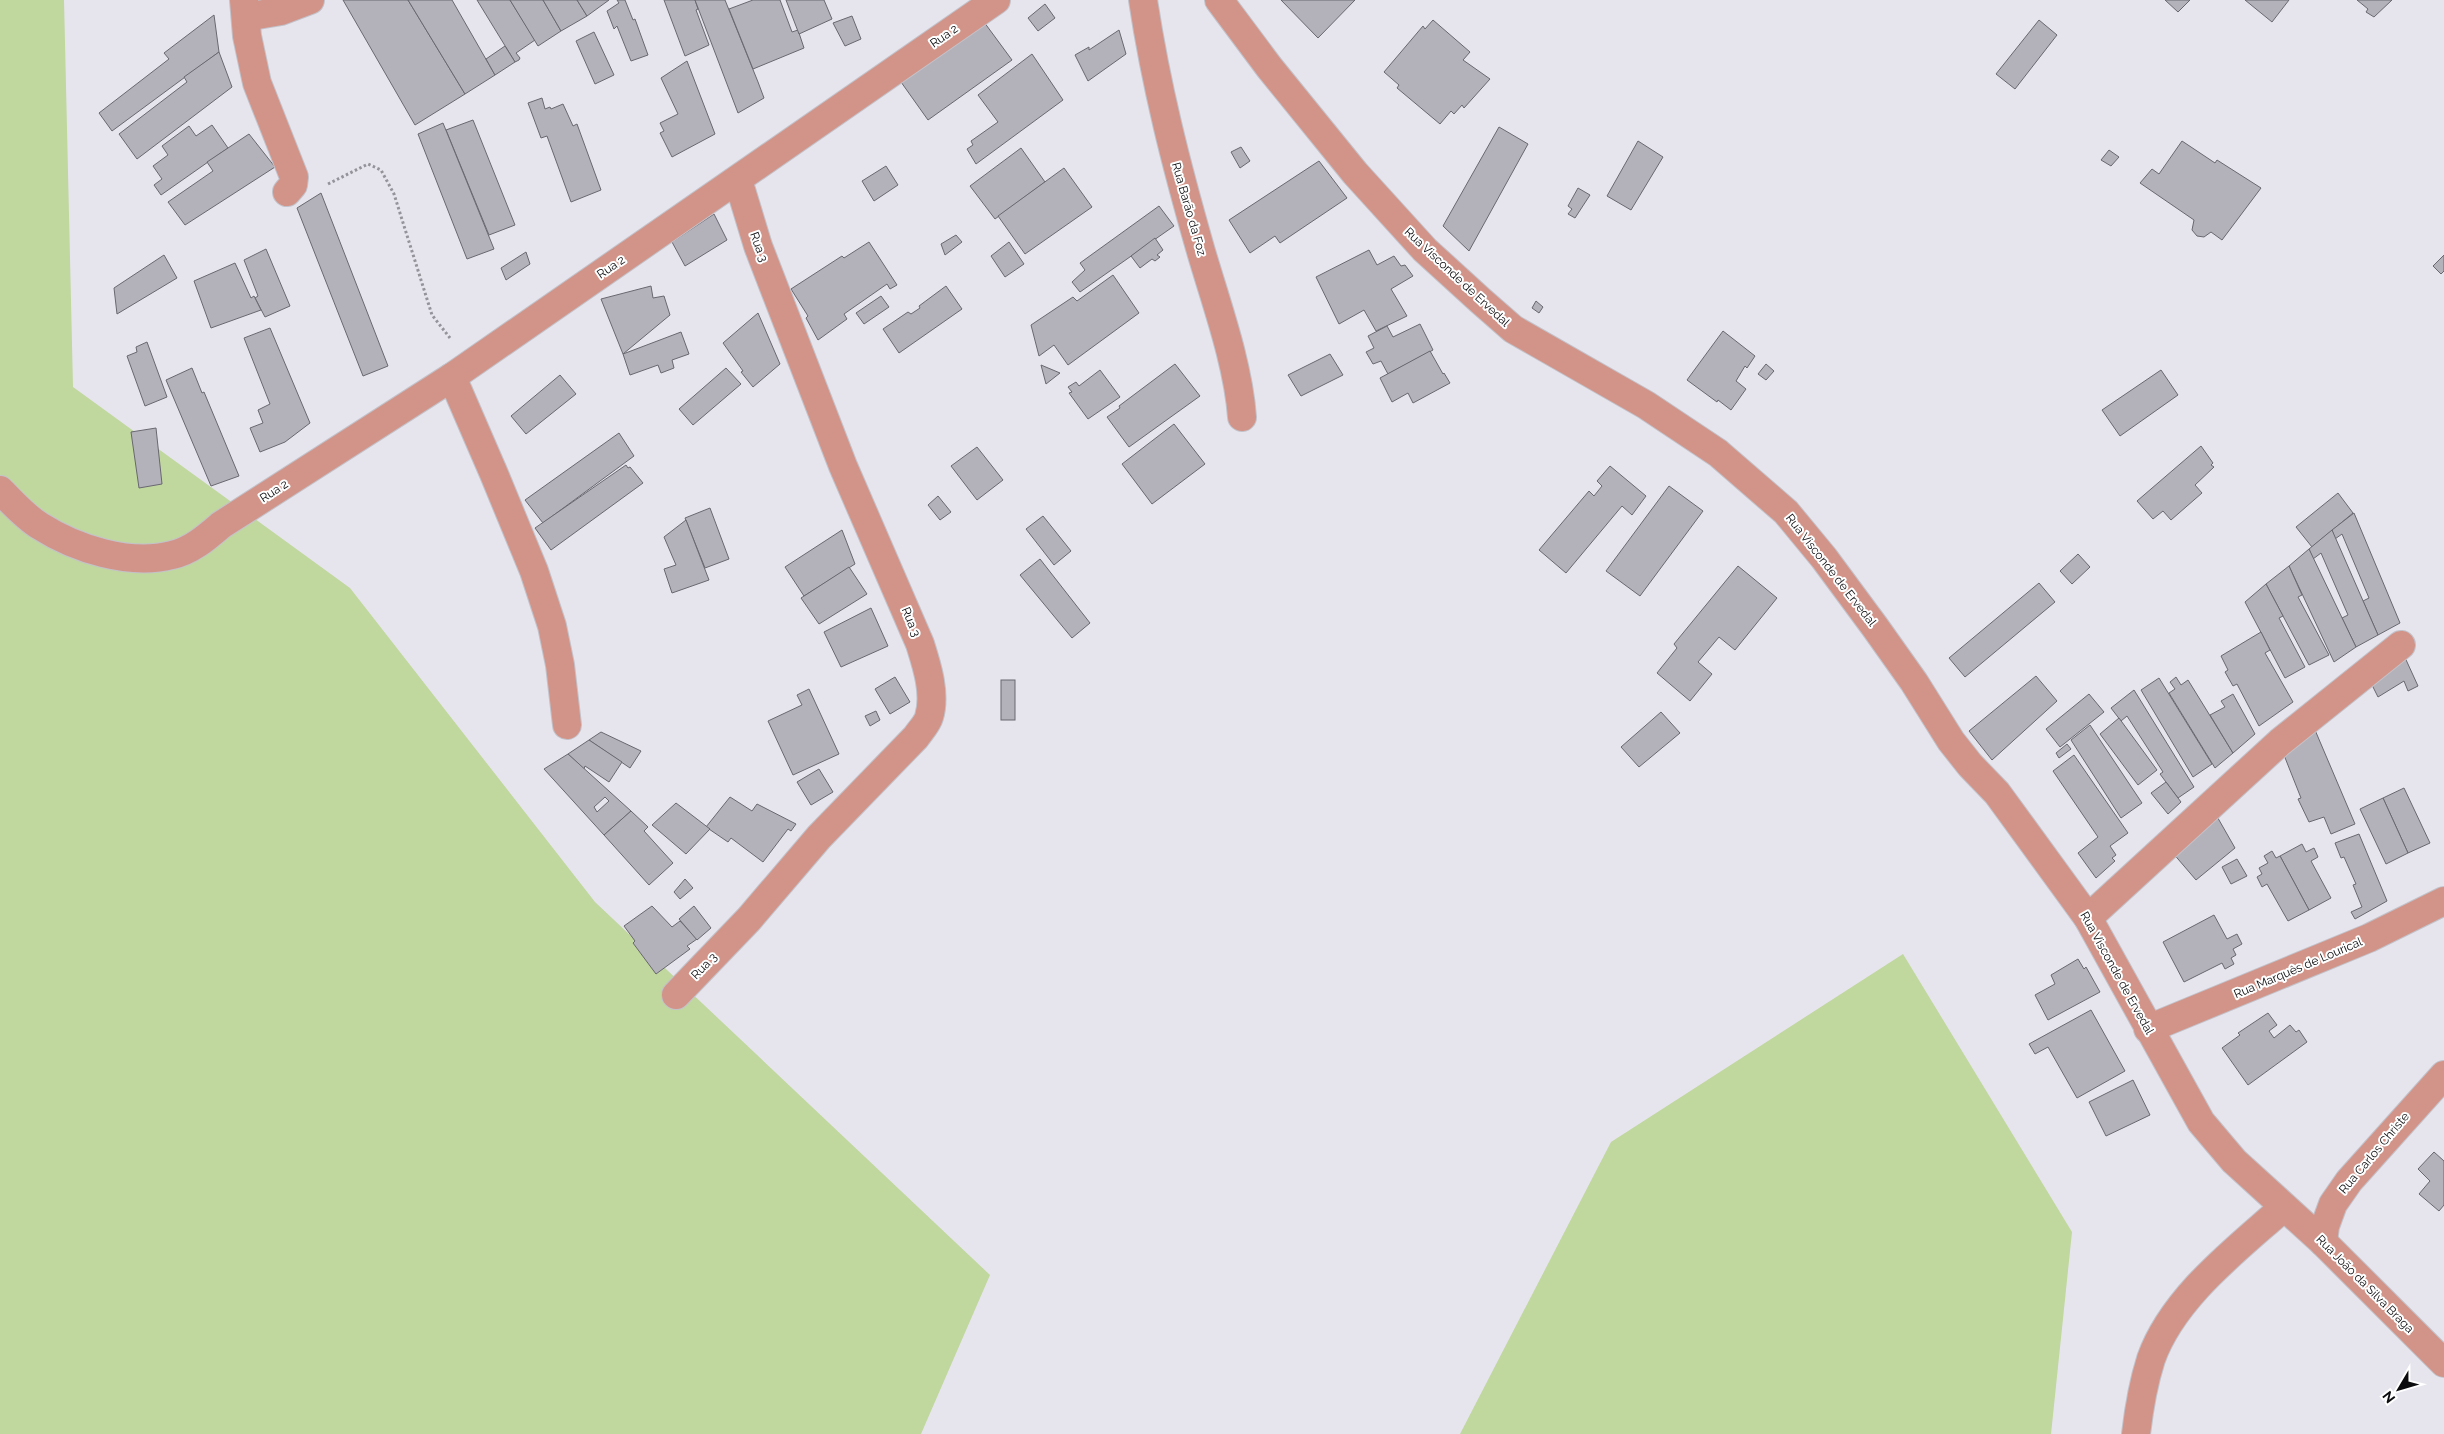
<svg xmlns="http://www.w3.org/2000/svg" width="2444" height="1434" viewBox="0 0 2444 1434" font-family="Raleway,sans-serif">
<rect width="100%" height="100%" fill="#e6e5ee"/>
<g fill="#c0d79e">
<path d="M0,0H64L73,387L350,588L595,902L990,1275L921,1434H0Z"/>
<path d="M1903,954L2072,1232L2051,1434H1460L1611,1142Z"/>
</g>
<g fill="#b3b2bb" stroke="#696870" fill-rule="evenodd">
<path d="M343,0H408L465,94L415,125Z"/>
<path d="M408,0H452L495,75L465,94Z"/>
<path d="M477,0H510L535,40L516,53L520,58L519,60L515,62Z"/>
<path d="M510,0H543L561,31L538,46Z"/>
<path d="M543,0H577L587,16L561,31Z"/>
<path d="M577,0H609L587,16Z"/>
<path d="M617,0H625L633,20L635,19L648,55L631,61L617,26L614,29L607,11L619,3Z"/>
<path d="M664,0H695L698,9L696,10L709,45L685,56Z"/>
<path d="M695,0H725L758,82L764,98L738,113Z"/>
<path d="M753,0H780L792,32L798,30L804,48L753,69L729,9Z"/>
<path d="M786,0H824L832,19L799,34Z"/>
<path d="M1281,0H1355L1318,38Z"/>
<path d="M2165,0H2190L2178,12Z"/>
<path d="M2245,0H2289L2272,22Z"/>
<path d="M2357,0H2392L2374,17L2366,12L2368,9Z"/>
<path d="M1045,4L1055,18L1038,31L1028,18Z"/>
<path d="M214,15L219,52L112,131L99,113L169,59L164,53Z"/>
<path d="M852,16L861,39L845,46L833,23Z"/>
<path d="M1433,20L1470,52L1463,60L1490,79L1464,108L1462,105L1454,114L1451,111L1440,124L1397,88L1399,85L1384,72L1423,26L1425,29Z"/>
<path d="M2039,20L2057,35L2015,89L1996,74Z"/>
<path d="M984,22L1012,60L928,120L901,82Z"/>
<path d="M1119,30L1126,54L1088,81L1075,55L1089,47V50Z"/>
<path d="M594,32L614,75L595,84L576,41Z"/>
<path d="M505,46L515,62L495,75L486,59Z"/>
<path d="M219,52L232,87L137,159L119,134L187,82L184,77Z"/>
<path d="M1032,54L1063,100L976,164L967,149L973,145L971,141L998,122L978,95Z"/>
<path d="M687,61L715,134L672,157L660,133L664,131L660,123L678,114L661,78Z"/>
<path d="M542,98L545,109L550,107L551,109L563,104L573,126L577,124L601,190L571,202L547,136L541,138L528,103Z"/>
<path d="M473,120L515,225L489,235L446,130Z"/>
<path d="M443,123L494,249L467,259L418,134Z"/>
<path d="M212,125L228,148L161,195L154,185L162,179L153,166L168,155L162,146L189,126L196,136Z"/>
<path d="M1499,127L1528,144L1469,251L1443,226Z"/>
<path d="M249,134L275,167L185,225L168,202L213,171L207,162Z"/>
<path d="M1638,141L1663,157L1631,210L1607,196Z"/>
<path d="M2182,141L2215,163L2217,160L2261,188L2222,240L2211,232L2204,237L2197,236L2192,230L2194,220L2140,183L2152,169L2159,174Z"/>
<path d="M1241,147L1250,161L1240,168L1231,152Z"/>
<path d="M1021,148L1045,182L995,219L970,186Z"/>
<path d="M2109,150L2119,157L2111,166L2101,160Z"/>
<path d="M1319,161L1347,198L1280,243L1275,236L1250,253L1229,220Z"/>
<path d="M886,166L898,185L874,201L862,181Z"/>
<path d="M1064,168L1092,207L1025,254L998,216Z"/>
<path d="M1578,188L1590,195L1575,218L1568,214L1572,209L1568,206Z"/>
<path d="M321,193L388,366L363,376L297,208Z"/>
<path d="M1159,206L1174,226L1080,292L1072,282L1085,270L1080,263Z"/>
<path d="M714,214L727,240L685,266L672,242Z"/>
<path d="M956,235L962,242L945,255L941,244Z"/>
<path d="M1155,238L1163,250L1157,255L1160,257L1155,261L1152,259L1140,268L1131,256Z"/>
<path d="M869,242L897,285L890,289L887,284L844,314L847,319L818,340L806,318L808,316L791,289L842,256L844,258Z"/>
<path d="M1009,242L1024,264L1005,277L991,256Z"/>
<path d="M266,249L290,306L265,317L255,298L258,296L244,260Z"/>
<path d="M1369,250L1377,265L1394,256L1401,266L1405,265L1413,276L1391,289L1407,316L1376,331L1364,310L1339,324L1316,277Z"/>
<path d="M526,252L530,264L506,280L501,268Z"/>
<path d="M164,255L177,278L117,314L114,288Z"/>
<path d="M2444,255V271L2441,274L2433,266Z"/>
<path d="M235,263L251,298L254,296L261,310L211,328L194,281Z"/>
<path d="M1113,275L1139,313L1068,365L1054,345L1039,356L1031,325L1073,297L1077,301Z"/>
<path d="M651,286L653,298L664,296L670,315L623,354L601,299Z"/>
<path d="M946,286L962,309L899,353L883,329L908,312L911,314L920,308L919,306Z"/>
<path d="M881,296L889,307L864,324L856,313Z"/>
<path d="M1536,301L1543,307L1539,313L1532,308Z"/>
<path d="M758,313L780,364L753,387L741,372L743,371L723,343Z"/>
<path d="M1420,324L1433,350L1388,374L1381,361L1373,364L1366,352L1374,348L1368,336L1387,326L1393,337Z"/>
<path d="M270,328L310,423L285,442L260,452L250,428L263,423L258,410L270,404L244,338Z"/>
<path d="M1723,331L1755,356L1747,368L1745,366L1736,381L1746,389L1731,410L1718,400L1717,402L1687,380Z"/>
<path d="M681,332L689,354L672,360L674,368L661,373L658,365L630,375L623,354Z"/>
<path d="M147,342L167,397L145,406L127,356L137,352L136,347Z"/>
<path d="M1430,351L1443,374L1444,373L1450,383L1413,403L1408,393L1392,402L1380,378Z"/>
<path d="M1330,354L1343,375L1301,396L1288,375Z"/>
<path d="M1175,364L1200,396L1129,447L1107,417L1120,408L1119,406Z"/>
<path d="M1766,364L1774,371L1766,380L1758,374Z"/>
<path d="M1041,365L1060,373L1046,384Z"/>
<path d="M192,368L202,393L204,392L239,476L211,486L166,380Z"/>
<path d="M726,368L741,384L693,425L679,409Z"/>
<path d="M1100,370L1120,397L1088,419L1069,393L1072,392L1068,387L1076,382L1079,386Z"/>
<path d="M2161,370L2178,395L2120,436L2102,410Z"/>
<path d="M560,375L576,394L526,434L511,416Z"/>
<path d="M1174,424L1205,464L1152,504L1122,464Z"/>
<path d="M156,428L162,484L139,488L131,432Z"/>
<path d="M619,433L634,456L543,523L525,500Z"/>
<path d="M2201,446L2213,463L2211,465L2214,467L2195,485L2202,493L2171,520L2163,511L2153,519L2137,501Z"/>
<path d="M977,447L1003,480L977,500L951,466Z"/>
<path d="M626,465L628,468L630,467L643,483L551,550L535,528Z"/>
<path d="M1610,466L1646,496L1632,515L1622,506L1566,573L1539,550L1589,491L1594,496L1602,486L1597,481Z"/>
<path d="M1669,486L1703,511L1640,596L1606,571Z"/>
<path d="M2338,493L2353,513L2312,547L2296,527Z"/>
<path d="M938,496L951,512L940,520L928,505Z"/>
<path d="M710,508L729,559L705,568L685,518Z"/>
<path d="M2354,513L2400,623L2378,635L2363,601L2369,598L2342,534L2335,539L2332,530Z"/>
<path d="M1043,516L1071,551L1054,565L1026,529Z"/>
<path d="M686,520L709,580L672,593L664,569L676,565L664,537Z"/>
<path d="M842,530L855,564L804,596L785,567Z"/>
<path d="M2332,530L2378,635L2356,647L2342,618L2348,615L2321,553L2313,559L2309,549Z"/>
<path d="M2309,549L2356,647L2334,662L2289,566Z"/>
<path d="M2078,554L2090,567L2072,584L2060,571Z"/>
<path d="M1040,559L1090,623L1072,638L1020,575Z"/>
<path d="M1738,566L1777,598L1735,650L1719,637L1698,662L1712,674L1690,701L1657,673L1677,648L1674,644Z"/>
<path d="M2289,566L2302,595L2298,597L2329,655L2309,665L2266,584Z"/>
<path d="M849,567L867,594L819,624L801,598Z"/>
<path d="M2039,583L2055,602L1965,677L1949,658Z"/>
<path d="M2266,584L2283,616L2279,618L2305,667L2285,678L2245,602Z"/>
<path d="M871,608L888,646L841,667L824,632Z"/>
<path d="M2261,632L2270,650L2265,653L2293,702L2259,726L2237,684L2233,686L2225,672L2228,670L2221,656Z"/>
<path d="M2402,651L2418,686L2408,691L2404,681L2378,697L2370,681Z"/>
<path d="M2036,676L2057,701L1992,760L1969,731Z"/>
<path d="M895,677L910,702L890,714L875,689Z"/>
<path d="M2176,677L2181,685L2188,680L2233,753L2215,768L2169,693L2175,689L2170,682Z"/>
<path d="M2159,678L2212,764L2193,777L2141,690Z"/>
<rect x="1001" y="680" width="14" height="40"/>
<path d="M809,689L839,754L793,775L768,721L802,705L797,695Z"/>
<path d="M2134,690L2194,787L2178,798L2160,774L2163,772L2127,716L2121,721L2111,708Z"/>
<path d="M2089,694L2104,712L2060,747L2046,729Z"/>
<path d="M2233,694L2255,734L2233,753L2210,715L2225,707L2221,701Z"/>
<path d="M876,711L880,720L870,726L865,716Z"/>
<path d="M1661,712L1680,733L1639,767L1621,747Z"/>
<path d="M2119,718L2157,770L2138,785L2100,734Z"/>
<path d="M2090,725L2142,803L2121,818L2071,740Z"/>
<path d="M2315,730L2355,824L2331,834L2324,817L2309,822L2298,799L2301,798L2280,745Z"/>
<path d="M601,732L641,751L630,768L589,740Z"/>
<path d="M589,740L622,762L609,782L585,766L584,769L568,754Z"/>
<path d="M2067,744L2071,749L2059,758L2056,753Z"/>
<path d="M568,754L631,811L604,835L544,769ZM605,797L609,801L597,812L594,807Z"/>
<path d="M2074,755L2128,833L2110,846L2116,855L2112,858L2115,861L2096,878L2078,853L2098,837L2053,771Z"/>
<path d="M819,769L833,792L811,805L797,782Z"/>
<path d="M2166,782L2181,802L2168,814L2151,793Z"/>
<path d="M2404,788L2430,843L2408,853L2383,798Z"/>
<path d="M730,797L752,811L757,804L796,824L791,831L788,829L763,862L731,838L728,842L706,827Z"/>
<path d="M2383,798L2408,853L2386,864L2360,809Z"/>
<path d="M676,803L710,829L686,854L652,825Z"/>
<path d="M631,811L648,827L644,831L673,863L649,885L604,835Z"/>
<path d="M2215,813L2235,848L2196,880L2172,852Z"/>
<path d="M2359,834L2387,901L2355,919L2351,912L2362,907L2353,885L2356,884L2344,857L2341,858L2335,843Z"/>
<path d="M2302,844L2306,852L2314,848L2318,857L2311,861L2331,898L2309,910L2280,856Z"/>
<path d="M2272,851L2276,858L2280,856L2309,910L2288,921L2267,884L2262,887L2257,877L2262,874L2259,868L2268,863L2264,856Z"/>
<path d="M2237,859L2247,876L2231,884L2222,867Z"/>
<path d="M685,879L693,888L680,899L674,892Z"/>
<path d="M652,906L672,927L680,921L697,939L687,946L690,949L656,974L633,943L635,941L624,926Z"/>
<path d="M694,906L711,928L697,940L679,919Z"/>
<path d="M2214,915L2227,939L2237,934L2242,944L2233,949L2236,955L2231,958L2234,964L2225,969L2222,963L2184,982L2163,942Z"/>
<path d="M2078,959L2084,969L2086,967L2100,992L2048,1020L2035,995L2055,984L2051,975Z"/>
<path d="M2091,1010L2125,1071L2077,1098L2048,1047L2035,1054L2029,1044Z"/>
<path d="M2268,1013L2277,1025L2269,1031L2274,1038L2290,1025L2296,1032L2299,1030L2307,1042L2248,1085L2222,1048L2240,1035L2238,1033Z"/>
<path d="M2133,1080L2150,1115L2106,1136L2089,1102Z"/>
<path d="M2434,1152L2444,1161V1205L2439,1211L2419,1194L2430,1181L2418,1169Z"/>
</g>
<g fill="none" stroke-linecap="round" stroke-linejoin="round">
<defs>
<g id="street">
<path d="M244,0L247,36L257,83L294,177L293,185L287,192"/>
<path d="M1143,0C1156,86 1176,164 1200,248C1215,300 1238,362 1242,417"/>
<path d="M1219,0L1269,67L1355,173L1425,250L1481,301L1513,329L1646,405L1718,453L1786,512L1824,558L1875,627L1914,682L1951,741L1970,765L1997,793L2088,918L2201,1122L2234,1161L2323,1242L2444,1363"/>
<path d="M246,17L281,11L310,0"/>
<path d="M452,377L494,474L534,571L552,626L560,665L567,725"/>
<path d="M0,490C12,502 25,517 40,526C76,549 130,566 172,555C191,551 207,537 221,525L452,377L996,0"/>
<path d="M2088,918L2280,742L2401,645"/>
<path d="M676,995L749,919L819,837L916,737C920,731 927,724 929,717C936,694 927,666 920,644L843,466L758,246L738,180"/>
<path d="M2148,1029L2369,938L2444,901"/>
<path d="M2323,1242L2325,1226L2333,1204L2349,1181L2444,1075"/>
<path d="M2136,1434C2139,1408 2143,1384 2151,1359C2173,1297 2237,1249 2284,1207"/>
</g>
</defs>
<use href="#street" stroke="#c3c2ca" stroke-width="30"/>
<path stroke="#94939a" stroke-width="3" stroke-dasharray="2.5 2.5" stroke-linecap="butt" d="M328,184L368,164L381,170L394,194L432,315L450,338"/>
<use href="#street" stroke="#d29488" stroke-width="28"/>
</g>
<g text-anchor="middle" stroke-width="4" stroke-linejoin="round" paint-order="stroke">
<g font-size="12" fill="#0c0c0f" stroke="#fff">
<text transform="translate(944 36) rotate(-35)" y="4">Rua 2</text>
<text transform="translate(1189 209) rotate(74)" y="4">Rua Barão da Foz</text>
<text transform="translate(759 247) rotate(70)" y="4">Rua 3</text>
<text transform="translate(611 267) rotate(-34)" y="4">Rua 2</text>
<text transform="translate(1457 277) rotate(43)" y="4">Rua Visconde de Ervedal</text>
<text transform="translate(274 491) rotate(-33)" y="4">Rua 2</text>
<text transform="translate(1831 570) rotate(52)" y="4">Rua Visconde de Ervedal</text>
<text transform="translate(911 622) rotate(68)" y="4">Rua 3</text>
<text transform="translate(704 966) rotate(-46)" y="4">Rua 3</text>
<text transform="translate(2298 968) rotate(-23)" y="4">Rua Marquês de Lourical</text>
<text transform="translate(2117 973) rotate(61)" y="4">Rua Visconde de Ervedal</text>
<text transform="translate(2374 1153) rotate(-50)" y="4">Rua Carlos Christe</text>
<text transform="translate(2365 1284) rotate(45)" y="4">Rua João da Silva Braga</text>
</g>
</g>
<g transform="translate(2399 1389) rotate(232)" stroke="#ffffff" stroke-width="4" paint-order="stroke">
<path d="M0-4L9 19L0 12L-9 19Z" fill="#0c0c0f"/>
<text y="-8" font-size="14" font-weight="bold" text-anchor="middle" fill="#0c0c0f">N</text>
</g>
</svg>
